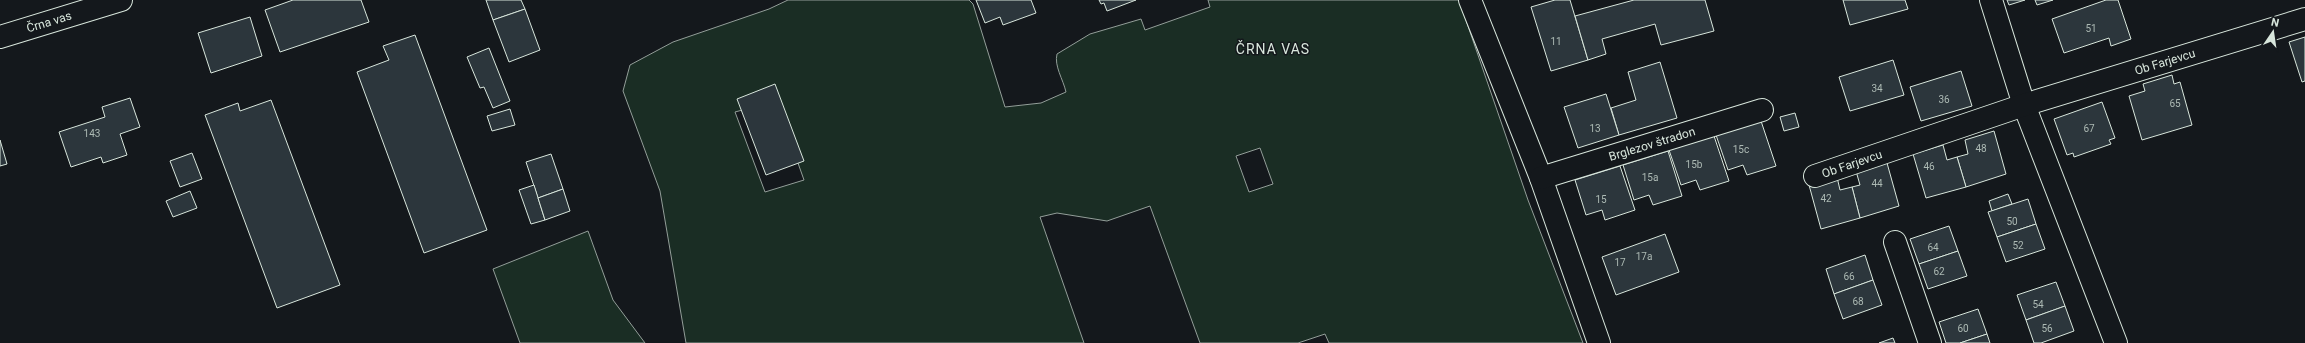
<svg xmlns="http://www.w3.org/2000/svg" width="2305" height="343" viewBox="0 0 2305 343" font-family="Roboto,sans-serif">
<rect width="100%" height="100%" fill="#14181c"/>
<g fill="#1a2d24" stroke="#939e99" fill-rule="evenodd">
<path d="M788,0H969L973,4L1005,107L1041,103L1066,92C1063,79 1054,66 1057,54L1090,34L1141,19L1145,30L1210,7L1208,0H1459L1528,200L1583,343H1329L1325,334L1298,343H1200L1150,206L1107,221L1057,213L1040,217L1084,343H686L660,191L623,91L630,65L673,42L769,9ZM776,101L804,180L765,192L735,112ZM1260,148L1273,184L1249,192L1236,156Z"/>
<path d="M588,231L613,300L645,343H520L493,269Z"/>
</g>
<g fill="#2c363c" stroke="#d8e6dc">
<path d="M293,0H361L369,22L280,52L265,10Z"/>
<path d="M486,0H521L525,9L493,20Z"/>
<path d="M976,0H1031L1036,13L1003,25L1000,17L985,23Z"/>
<path d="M1099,0H1136L1107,11L1104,3L1101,4Z"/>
<path d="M1555,0H1570L1588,60L1551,71L1531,7Z"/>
<path d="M1634,0H1705L1714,31L1661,45L1655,24L1602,39L1606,54L1588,60L1575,16Z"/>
<path d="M1843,0H1905L1908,9L1850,25Z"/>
<path d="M2007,0H2025L2009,5Z"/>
<path d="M2035,0H2053L2037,5Z"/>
<path d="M2106,0H2118L2131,39L2111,46L2109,38L2064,53L2052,19Z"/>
<path d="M525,9L540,50L509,62L493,20Z"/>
<path d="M250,17L262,56L211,73L198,33Z"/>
<path d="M415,35L487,230L424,253L357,72L389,60L383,46Z"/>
<path d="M2305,37V81L2302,82L2289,42Z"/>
<path d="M489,48L510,101L493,108L484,87L480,88L467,57Z"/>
<path d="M1893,60L1904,95L1850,111L1839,77Z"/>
<path d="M1660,62L1677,118L1619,135L1611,108L1636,100L1628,72Z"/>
<path d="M1961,71L1972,106L1921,121L1910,87Z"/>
<path d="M2172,75L2174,84L2180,82L2192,125L2142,140L2129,96L2145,91L2143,84Z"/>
<path d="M775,84L804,161L766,175L737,99Z"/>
<path d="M1606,94L1619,135L1578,148L1564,107Z"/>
<path d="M130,98L140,127L120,134L127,155L103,163L101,157L71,167L59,132L105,117L102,107Z"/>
<path d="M271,100L340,285L277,308L205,115L238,103L240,111Z"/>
<path d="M2102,102L2115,138L2109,140L2111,144L2074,157L2073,153L2067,155L2054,119Z"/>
<path d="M510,109L515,125L492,131L487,116Z"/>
<path d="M1795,113L1799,127L1784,131L1780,117Z"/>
<path d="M1761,121L1776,166L1747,175L1743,165L1728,170L1716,135Z"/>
<path d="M1994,131L2006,174L1966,187L1957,157L1968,154L1965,140Z"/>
<path d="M1714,136L1729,181L1700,190L1696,180L1681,185L1669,150Z"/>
<path d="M0,140L7,164L0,166Z"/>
<path d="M1943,145L1947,160L1957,157L1966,187L1926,198L1913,154Z"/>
<path d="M1668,151L1682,196L1653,205L1649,195L1634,200L1623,165Z"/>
<path d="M192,153L202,179L180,187L170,161Z"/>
<path d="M551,154L563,189L538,198L526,162Z"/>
<path d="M1887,163L1899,206L1860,218L1852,187L1860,185L1856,171Z"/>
<path d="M1620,166L1635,210L1605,220L1602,210L1586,215L1575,180Z"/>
<path d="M1837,177L1840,190L1852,187L1860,218L1821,229L1809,185Z"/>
<path d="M534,185L545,220L531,224L519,190Z"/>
<path d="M563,189L570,211L545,220L538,198Z"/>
<path d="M190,191L197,208L173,217L166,201Z"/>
<path d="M2008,194L2012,204L1992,211L1989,201Z"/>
<path d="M2028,199L2036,224L1997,237L1988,212Z"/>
<path d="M2036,224L2045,249L2006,262L1997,237Z"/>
<path d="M1949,226L1958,251L1919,264L1910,239Z"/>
<path d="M1665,234L1679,272L1616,295L1602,257Z"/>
<path d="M1958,251L1967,276L1928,289L1919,264Z"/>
<path d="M1865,255L1873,280L1834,294L1826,269Z"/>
<path d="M1873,280L1882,305L1843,319L1834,294Z"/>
<path d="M2056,282L2065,306L2026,320L2017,295Z"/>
<path d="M2065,306L2074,331L2041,343H2034L2026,320Z"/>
<path d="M1978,309L1987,334L1960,343H1946L1939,322Z"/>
<path d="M1987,334L1990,343H1960Z"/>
<path d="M1893,338L1895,343H1879Z"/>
</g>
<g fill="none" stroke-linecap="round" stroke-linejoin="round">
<defs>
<g id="minor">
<path d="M1470,0L1541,178L1599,343"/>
<path d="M1991,0L2024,105L2116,343"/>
<path d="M1815,176L2024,105L2305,19"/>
<path d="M1541,178L1762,110"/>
<path d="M1895,242L1930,343"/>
</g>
<path id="tertiary" d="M0,37L121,0"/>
</defs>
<use href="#minor" stroke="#d8e6dc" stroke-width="24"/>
<use href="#tertiary" stroke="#d8e6dc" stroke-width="24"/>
<use href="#minor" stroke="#14181c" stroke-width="22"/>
<use href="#tertiary" stroke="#14181c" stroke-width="22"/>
</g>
<g text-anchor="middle" stroke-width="3" stroke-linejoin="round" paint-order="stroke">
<g font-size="10" fill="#adbab4">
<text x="2091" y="32">51</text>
<text x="1556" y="45">11</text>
<text x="1877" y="92">34</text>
<text x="1944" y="103">36</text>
<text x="2175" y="107">65</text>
<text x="1595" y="132">13</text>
<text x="2089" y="132">67</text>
<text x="92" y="137">143</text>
<text x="1981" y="152">48</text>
<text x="1741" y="153">15c</text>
<text x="1694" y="168">15b</text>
<text x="1929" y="170">46</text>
<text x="1650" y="181">15a</text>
<text x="1877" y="187">44</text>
<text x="1826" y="202">42</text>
<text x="1601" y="203">15</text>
<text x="2012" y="225">50</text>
<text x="2018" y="249">52</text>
<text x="1933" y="251">64</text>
<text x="1644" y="260">17a</text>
<text x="1620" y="266">17</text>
<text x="1939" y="275">62</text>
<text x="1849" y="280">66</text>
<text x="1858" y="305">68</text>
<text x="2038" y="308">54</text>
<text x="1963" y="332">60</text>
<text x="2047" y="332">56</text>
</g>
<g font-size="12" fill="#d8e6dc" stroke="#14181c">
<text transform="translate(49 22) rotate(-17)" y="4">Črna vas</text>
<text transform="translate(2165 62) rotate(-17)" y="4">Ob Farjevcu</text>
<text transform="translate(1652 144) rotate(-17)" y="4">Brglezov štradon</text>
<text transform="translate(1852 164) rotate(-19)" y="4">Ob Farjevcu</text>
</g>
<g font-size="14" letter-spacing="1" fill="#d8e6dc" stroke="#14181c">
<text x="1273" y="54">ČRNA VAS</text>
</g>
</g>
<g transform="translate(2273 32) rotate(13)" stroke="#14181c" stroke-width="3" paint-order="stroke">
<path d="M0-3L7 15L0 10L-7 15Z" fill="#d8e6dc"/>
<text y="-6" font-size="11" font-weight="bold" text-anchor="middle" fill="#d8e6dc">N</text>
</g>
</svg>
